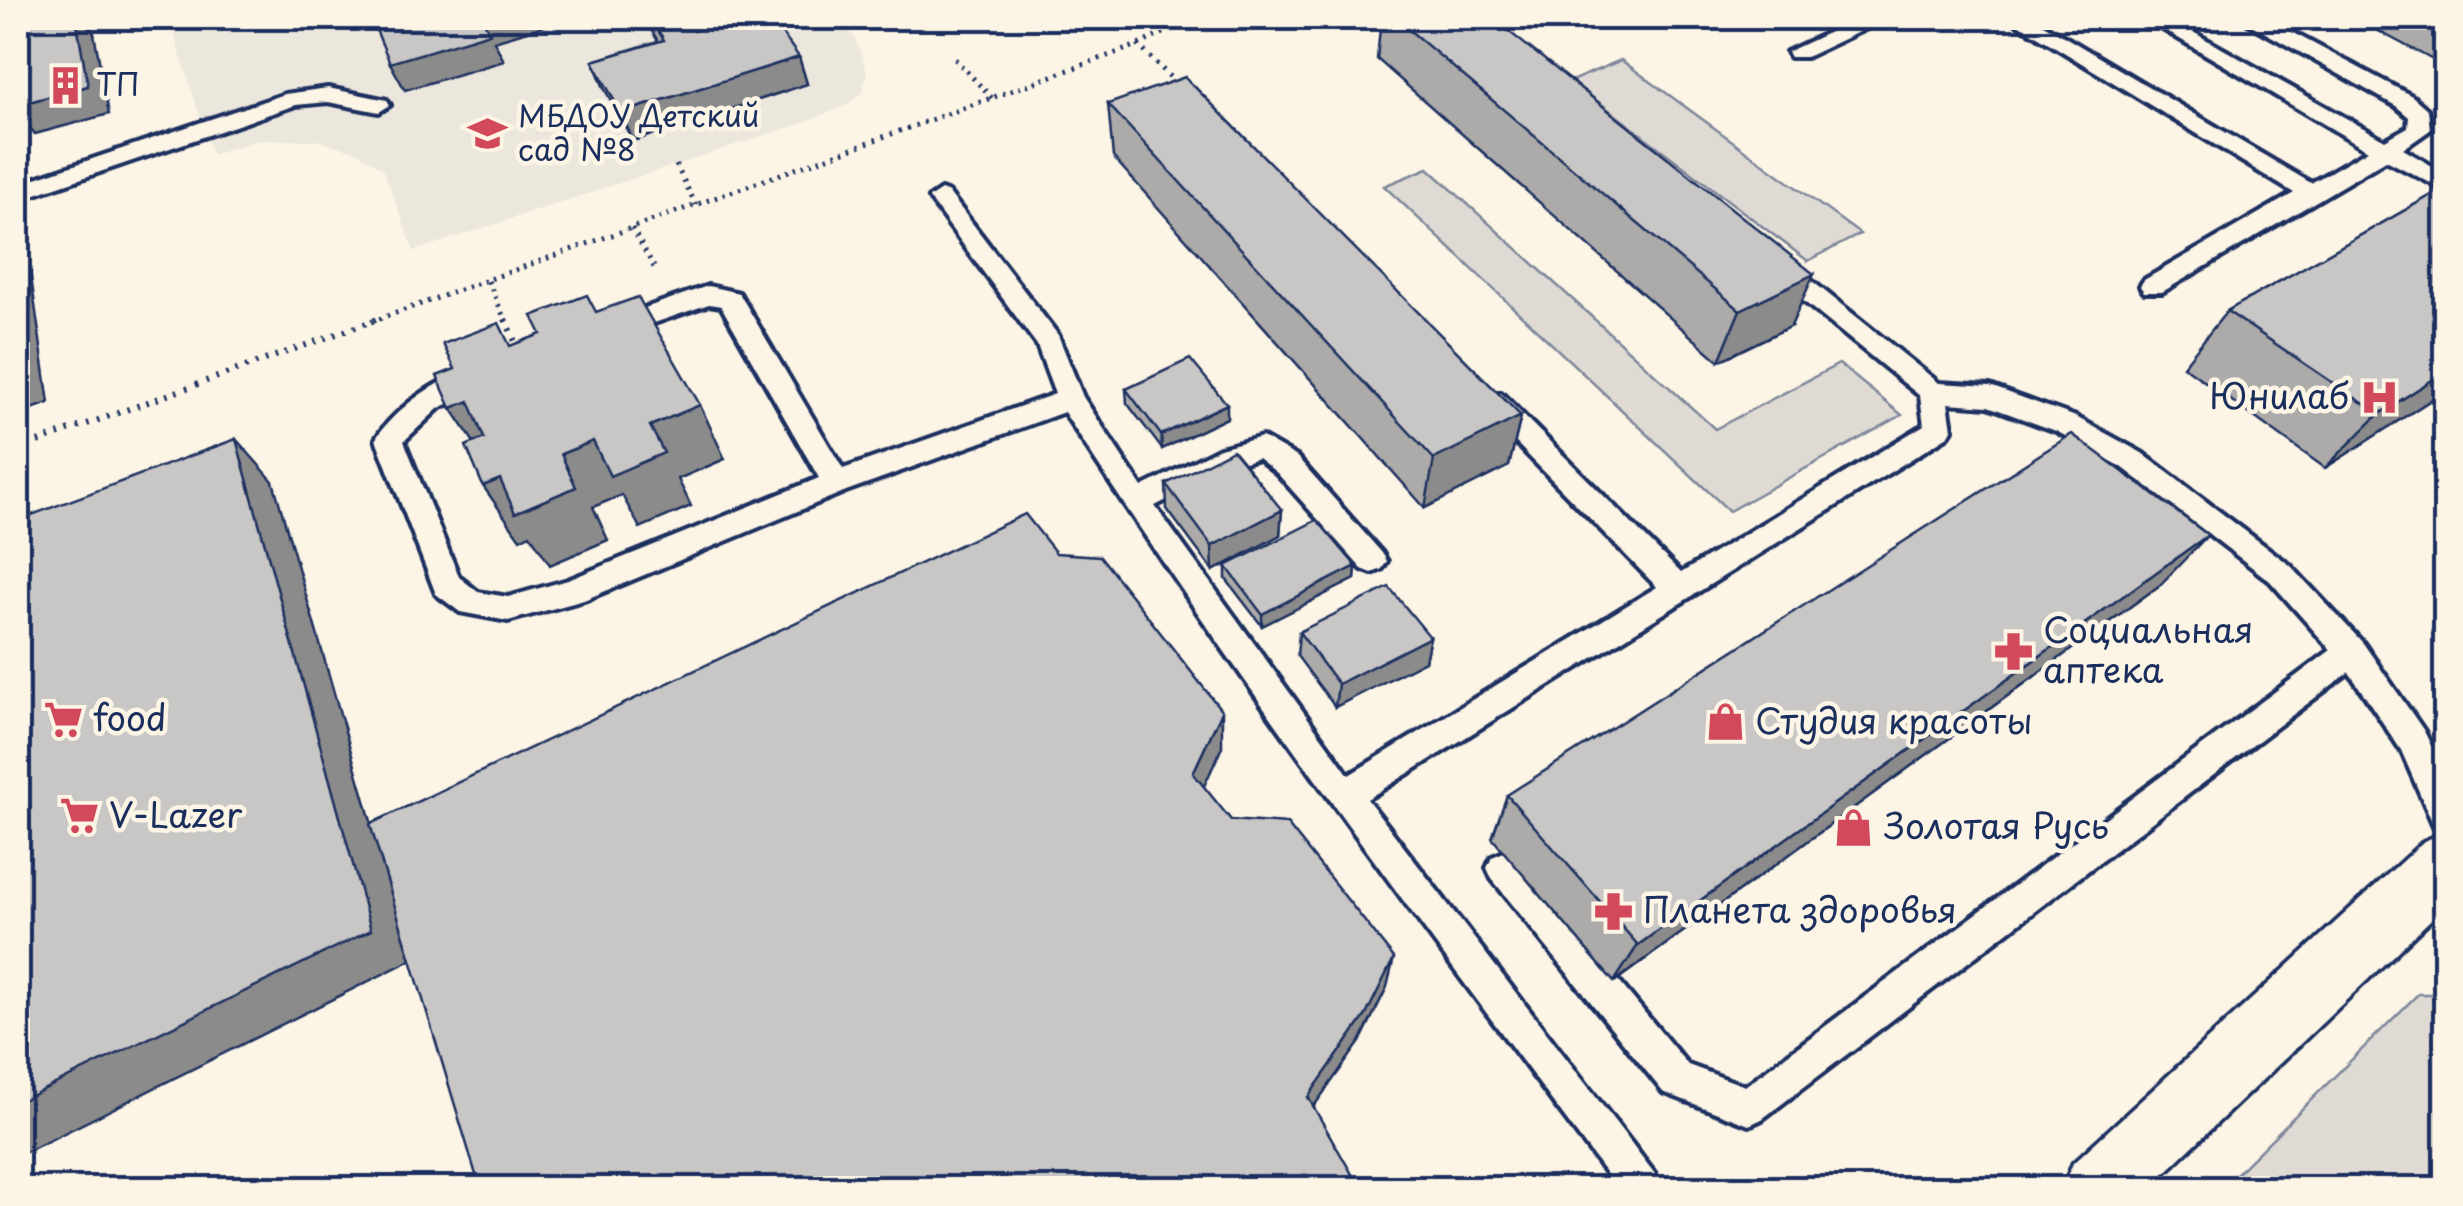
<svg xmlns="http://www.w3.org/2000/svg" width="2463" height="1206" viewBox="0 0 2463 1206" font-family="'Playpen Sans',sans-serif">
<rect width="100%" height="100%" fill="#fcf5e5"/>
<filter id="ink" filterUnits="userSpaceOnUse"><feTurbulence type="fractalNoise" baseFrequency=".01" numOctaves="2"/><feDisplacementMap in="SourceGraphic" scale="20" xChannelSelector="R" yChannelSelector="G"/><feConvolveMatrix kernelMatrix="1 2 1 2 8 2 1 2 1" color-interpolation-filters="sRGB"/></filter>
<g filter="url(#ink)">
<path fill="#ece7dc" d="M169,18H840L856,40L867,72L863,92L847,105L811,120L414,251L383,169L356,151L314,140H257L212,155Z"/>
<g fill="#dfdbd4" stroke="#7d8599" stroke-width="2.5">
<path d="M1621,60L1860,234L1808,261L1571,81Z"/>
<path d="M1428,168L1715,429L1839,364L1902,415L1729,511L1384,186Z"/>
<path d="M2418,994H2445V1188H2222Z"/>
</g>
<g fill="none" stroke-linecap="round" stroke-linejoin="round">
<defs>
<g id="lane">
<path d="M1860,18H1888L1806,57H1790L1787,52Z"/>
<path d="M2008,18H2033L2311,183L2368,150L2144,18H2168L2385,140L2408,127L2409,117L2396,106L2239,18H2265L2412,96L2428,110L2430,130L2403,149L2446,174V191L2386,160L2162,292H2144L2140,286L2144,280L2294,193Z"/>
<path d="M328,88L387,100L390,105L379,112L328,102L296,105L18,200V184L285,94Z"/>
<path d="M941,190L949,193L1058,335L1083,397L1142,487L1220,448L1262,437L1297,457L1382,553L1387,561L1382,569L1372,573L1362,569L1277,473L1258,458L1238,464L1155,506L1349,775L1657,587L1481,407L1478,400L1481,393H1501L1681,573L1924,425L1920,396L1769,273L1766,267L1778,259L1787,261L1939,383L1990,386L2076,417L2142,453L2290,565L2363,643L2424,731L2446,777V830L2434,826L2401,750L2349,672L1762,1119L1749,1125L1663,1092L1492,879L1487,868L1492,857L1504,852L1516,857L1688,1065L1745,1086L2331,650L2270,581L2122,467L2056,431L1988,406L1948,403L1952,429L1948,436L1367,799L1655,1174L1660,1188H1617C1427,933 1235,679 1064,412L846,491L584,600L508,621L460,612L436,594L376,439C392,410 455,362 489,372L493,379L489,386L439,408L404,441L459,577L478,592L508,597L568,580L819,478L721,306L709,304L611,338L602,335L598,329L602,323L699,289L708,286L739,293L843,469L1055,394L1037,345L929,198Z"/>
</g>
<path id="street" d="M2446,832V905L2149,1188H2063L2073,1163L2424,841Z"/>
</defs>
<use href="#lane" stroke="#1b2f5e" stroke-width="8"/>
<use href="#street" stroke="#1b2f5e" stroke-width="7"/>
<g stroke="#1b2f5e" stroke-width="5" stroke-dasharray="2.5 6" stroke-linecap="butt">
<path d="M1138,45L1180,87"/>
<path d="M955,59L992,98"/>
<path d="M676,165L696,205"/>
<path d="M632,228L655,269"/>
<path d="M488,281L506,322"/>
<path d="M371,322L1138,45L1196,18"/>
</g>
<g stroke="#1b2f5e" stroke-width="6" stroke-dasharray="2.5 8" stroke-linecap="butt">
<path d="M505,319L518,348"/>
<path d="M18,449L378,319"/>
</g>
<use href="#lane" fill="#fcf5e5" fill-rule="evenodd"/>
<use href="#street" fill="#fcf5e5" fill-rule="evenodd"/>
</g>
<g fill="#acabaa" stroke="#1b2f5e" stroke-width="2.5">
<path d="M644,18H685L693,31L799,57L807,84L633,141L604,88L593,61L658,41Z"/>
<path d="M1381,18H1492L1791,326L1719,361L1377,59Z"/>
<path d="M2354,18H2446V67Z"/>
<path d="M1108,104L1521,416L1509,466L1425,508L1113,157Z"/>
<path d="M2446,187V390L2325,468L2183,366L2227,311Z"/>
<path d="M1126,389L1227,418L1162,449L1127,403Z"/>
<path d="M1166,484L1282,510L1280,535L1213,571L1167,509Z"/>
<path d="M1226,566H1356L1355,579L1262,626L1226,579Z"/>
<path d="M2160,585L1614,982L1492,838L1507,795Z"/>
<path d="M1299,632L1430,637L1425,661L1335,707L1297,656Z"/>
</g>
<g fill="#8c8b8b" stroke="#1b2f5e" stroke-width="2.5">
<path d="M76,18H83L94,33L109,114L35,134L18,114V105Z"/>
<path d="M482,18H571L494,41L504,61L405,90L390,63Z"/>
<path d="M799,57L807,84L633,141L621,113Z"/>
<path d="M18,257L30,270L49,403L18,414Z"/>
<path d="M1814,274L1791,326L1719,361L1740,310Z"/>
<path d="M2446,371V390L2325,468L2379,414Z"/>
<path d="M469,401L504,455L487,462L451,408Z"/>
<path d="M1227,404V418L1162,449L1161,435Z"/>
<path d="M700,405L725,459L678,479L691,506L640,528L622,495L593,507L608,540L550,565L530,534L520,539L483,486L593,441Z"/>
<path d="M1521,416L1509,466L1425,508L1434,459Z"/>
<path d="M236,439L273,481L411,960L18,1156V1102Z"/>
<path d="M1282,510L1280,535L1213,571L1212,546Z"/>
<path d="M2208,535L2160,585L1614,982L1638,945Z"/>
<path d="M1356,566L1355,579L1262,626V614Z"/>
<path d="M1430,637L1425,661L1335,707L1338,684Z"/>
<path d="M1222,711V747L1194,808L1193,773Z"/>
<path d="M1394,958L1387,987L1360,1042L1304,1120L1308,1097Z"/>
</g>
<g fill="#c8c7c6" stroke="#1b2f5e" stroke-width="2.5">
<path d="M30,18H76L88,86L18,105V21Z"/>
<path d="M371,18H482L490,33L390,63Z"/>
<path d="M650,18H685L693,31L736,18H771L799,57L621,113L593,61L664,40Z"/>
<path d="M1395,18H1492L1814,274L1740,310Z"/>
<path d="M1185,77L1521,416L1434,459L1108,104Z"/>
<path d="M2446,187V371L2379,414L2227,311Z"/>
<path d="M587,295L596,312L638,297L700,405L650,426L664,453L610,476L593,441L561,454L576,487L515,513L500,479L483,486L466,446L484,438L469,401L451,408L437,376L455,369L443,344L499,323L510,346L541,334L532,316Z"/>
<path d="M1190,359L1227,404L1161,435L1126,389Z"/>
<path d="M2072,434L2208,535L1638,945L1507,795Z"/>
<path d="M236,439L371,930L18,1102V520Z"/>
<path d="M1233,450L1282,510L1212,546L1166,484Z"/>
<path d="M1025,514L1056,553L1100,556L1222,711L1193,773L1231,820L1287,824L1394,958L1366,1015L1308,1097L1353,1176L1350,1188H480L370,824Z"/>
<path d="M1317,520L1356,566L1262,614L1226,566Z"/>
<path d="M1389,587L1430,637L1338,684L1299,632Z"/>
</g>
</g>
<defs>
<symbol id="building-bare" viewBox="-9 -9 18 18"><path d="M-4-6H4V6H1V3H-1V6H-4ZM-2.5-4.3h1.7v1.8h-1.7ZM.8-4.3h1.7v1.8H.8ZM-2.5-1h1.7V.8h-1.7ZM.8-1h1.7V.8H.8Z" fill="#d1495b" stroke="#fcf5e5" stroke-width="2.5" paint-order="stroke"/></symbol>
<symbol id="school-bare" viewBox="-9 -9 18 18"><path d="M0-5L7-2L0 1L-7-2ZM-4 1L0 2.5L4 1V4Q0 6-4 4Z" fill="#d1495b" stroke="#fcf5e5" stroke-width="2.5" paint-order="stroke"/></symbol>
<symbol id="hospital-bare" viewBox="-9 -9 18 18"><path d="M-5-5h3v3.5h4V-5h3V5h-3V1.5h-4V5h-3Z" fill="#d1495b" stroke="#fcf5e5" stroke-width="2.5" paint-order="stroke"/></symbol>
<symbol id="pharmacy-bare" viewBox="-9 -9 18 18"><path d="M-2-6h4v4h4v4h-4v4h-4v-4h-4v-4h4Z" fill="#d1495b" stroke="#fcf5e5" stroke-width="2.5" paint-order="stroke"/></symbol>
<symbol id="supermarket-bare" viewBox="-9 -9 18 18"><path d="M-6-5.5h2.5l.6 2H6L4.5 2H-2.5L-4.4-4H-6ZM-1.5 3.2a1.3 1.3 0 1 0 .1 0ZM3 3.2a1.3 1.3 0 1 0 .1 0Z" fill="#d1495b" stroke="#fcf5e5" stroke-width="2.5" paint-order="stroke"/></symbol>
<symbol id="shop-bare" viewBox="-9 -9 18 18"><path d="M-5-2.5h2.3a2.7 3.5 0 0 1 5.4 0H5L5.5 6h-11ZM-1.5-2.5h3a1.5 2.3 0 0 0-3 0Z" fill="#d1495b" stroke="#fcf5e5" stroke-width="2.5" paint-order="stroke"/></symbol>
</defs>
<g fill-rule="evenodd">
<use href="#building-bare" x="38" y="58" width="55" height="55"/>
<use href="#school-bare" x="460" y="106" width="55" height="55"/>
<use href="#hospital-bare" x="2352" y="370" width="55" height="55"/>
<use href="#pharmacy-bare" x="1986" y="624" width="55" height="55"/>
<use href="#supermarket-bare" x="36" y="692" width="55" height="55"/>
<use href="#shop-bare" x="1698" y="694" width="55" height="55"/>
<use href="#supermarket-bare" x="52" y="788" width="55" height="55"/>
<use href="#shop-bare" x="1826" y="800" width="55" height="55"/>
<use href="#pharmacy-bare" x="1586" y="884" width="55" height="55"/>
</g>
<g text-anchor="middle" stroke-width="9" stroke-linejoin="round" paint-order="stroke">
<g font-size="30" fill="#1b2f5e" stroke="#fcf5e5" text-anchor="start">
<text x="96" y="96">ТП</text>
<text x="518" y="127">МБДОУ Детский<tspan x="518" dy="34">сад №8</tspan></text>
</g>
<g font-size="35" fill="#1b2f5e" stroke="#fcf5e5" text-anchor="start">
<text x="2349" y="409" text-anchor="end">Юнилаб</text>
<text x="2043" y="643">Социальная<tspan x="2043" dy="40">аптека</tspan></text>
<text x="93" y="731">food</text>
<text x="1755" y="734">Студия красоты</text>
<text x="109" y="828">V-Lazer</text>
<text x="1884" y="839">Золотая Русь</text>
<text x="1643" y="923">Планета здоровья</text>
</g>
</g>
<rect width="2463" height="1206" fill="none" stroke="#fcf5e5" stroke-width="60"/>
<rect x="30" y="30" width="2403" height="1146" fill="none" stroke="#1b2f5e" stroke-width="4" filter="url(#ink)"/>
</svg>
